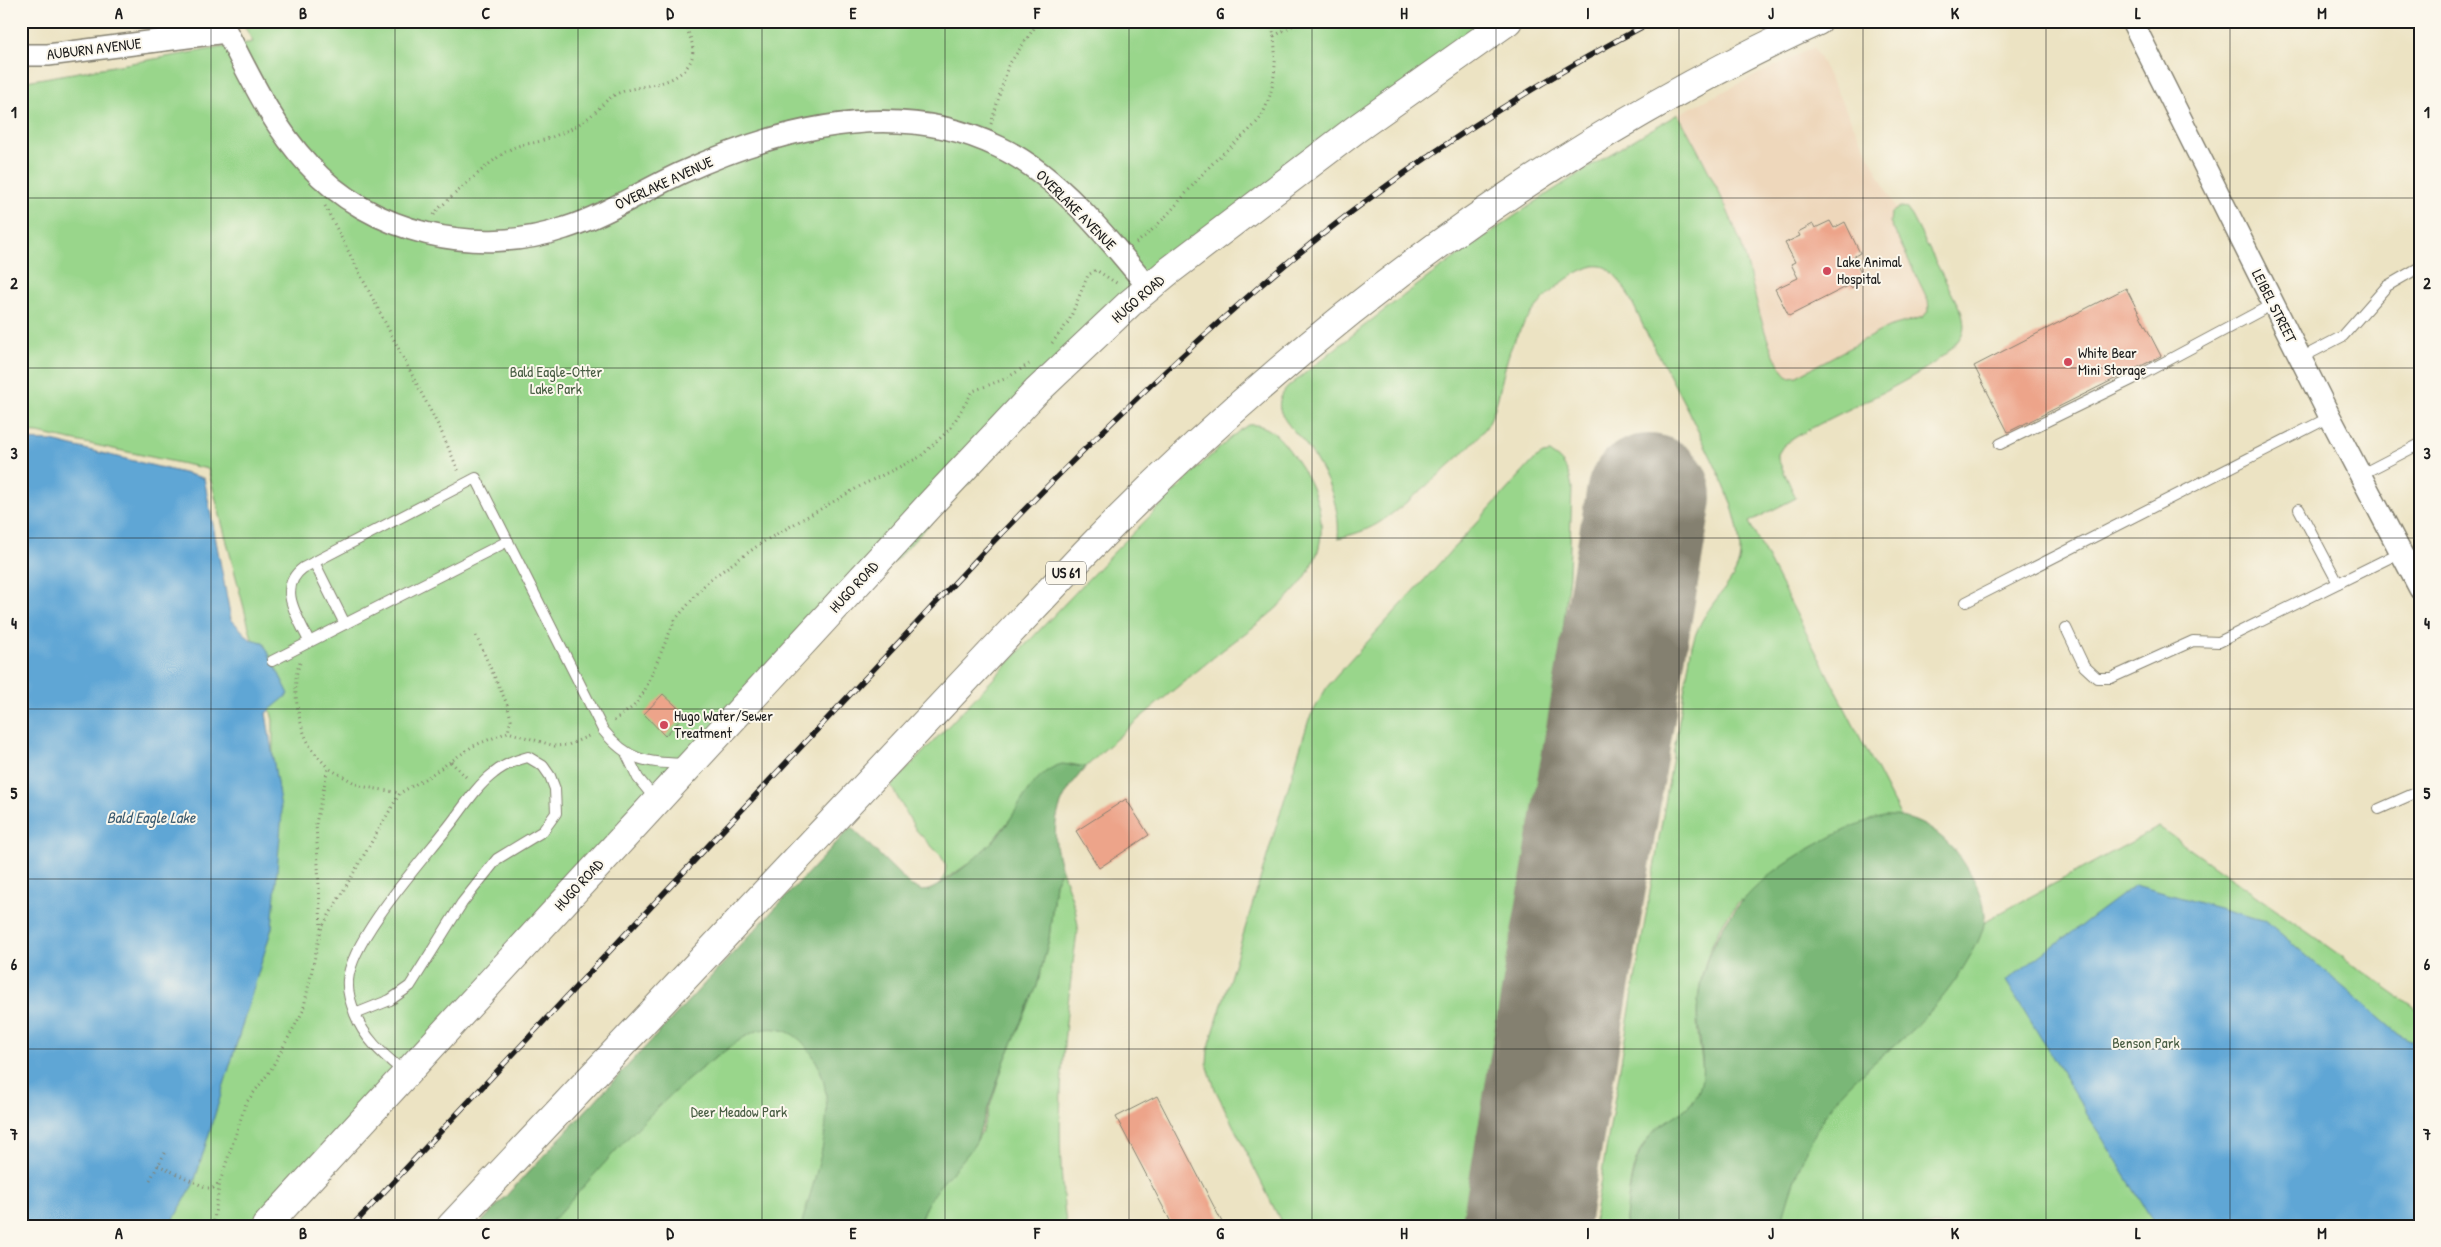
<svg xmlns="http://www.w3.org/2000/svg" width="2441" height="1247" viewBox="0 0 2441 1247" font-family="'Patrick Hand',sans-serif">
<rect width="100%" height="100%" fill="#fbf7ec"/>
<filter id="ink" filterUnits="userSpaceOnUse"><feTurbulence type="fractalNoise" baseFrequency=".02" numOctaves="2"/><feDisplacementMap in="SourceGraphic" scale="10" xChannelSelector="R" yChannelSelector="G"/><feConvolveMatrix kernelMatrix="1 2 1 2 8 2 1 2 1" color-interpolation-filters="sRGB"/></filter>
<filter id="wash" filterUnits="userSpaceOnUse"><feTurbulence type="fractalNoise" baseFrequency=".0096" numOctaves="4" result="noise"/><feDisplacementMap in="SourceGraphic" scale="20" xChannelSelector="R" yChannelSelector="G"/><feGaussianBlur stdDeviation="1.12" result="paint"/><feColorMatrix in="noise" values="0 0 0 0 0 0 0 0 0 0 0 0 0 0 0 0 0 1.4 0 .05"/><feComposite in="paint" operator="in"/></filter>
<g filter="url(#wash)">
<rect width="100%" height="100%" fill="#ece3c3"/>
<path fill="#eed7bb" d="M1814,47L1960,335L1716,458L1608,155L1678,114Z"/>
<g fill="#99d68b" stroke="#5a7954">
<path d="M242,21H1508L1169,271L266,1226H169L210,1126L272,925L273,720L208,469L38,433L21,432V82L253,42Z"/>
<path d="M1678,114C1701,155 1723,197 1740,241C1753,276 1763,354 1789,377L1797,376L1888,327L1923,317L1929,310L1928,300L1890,222L1891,213L1900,207L1906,208L1912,216L1962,313C1963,319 1965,326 1963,332C1945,375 1822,415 1783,446L1778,454V459L1796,498L1749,522L1901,817L1896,816L1956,937L2159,827L2420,1012V1226H1700L1741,900C1709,933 1693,988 1698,1034C1700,1051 1705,1069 1701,1086C1694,1112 1666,1118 1650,1136C1629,1159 1629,1196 1625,1226H1593L1692,645C1696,631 1702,619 1710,608C1722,590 1741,574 1740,550C1739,510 1718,472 1701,437C1684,402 1666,368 1647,334C1637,314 1628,288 1612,272C1607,267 1601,265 1594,266C1559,274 1517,323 1508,357C1501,379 1499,404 1488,424C1477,445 1399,511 1377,524C1365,531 1352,535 1338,538C1341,503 1324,469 1303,441C1295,432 1283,421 1280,409C1278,401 1282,394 1287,388C1410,286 1539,193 1678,114Z"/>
<path d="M1248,425C1271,422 1285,444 1297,461C1316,489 1328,521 1317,554C1302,597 1253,626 1219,653C1174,690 1128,726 1086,767L1070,764L1032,787L1011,818L991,843L972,861L939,884L945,875L946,866L941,856L916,830L891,786L1115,551L1206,460L1239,431Z"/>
<path d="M1550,453C1564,460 1570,473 1572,488L1569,575L1562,638L1465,1226H1283L1215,1089L1207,1064L1208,1050L1309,719L1327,687L1348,663L1535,459L1543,454Z"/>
<path d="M849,830L862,1226H478Z"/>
<path d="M1062,870L1075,908L1078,926C1064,1026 1053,1123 1066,1223L1054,1226H919L927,1200L976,1142L982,1131L1005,1060L1037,986L1049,939L1055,883Z"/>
</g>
<g fill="#7ab777" stroke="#4b6a4a">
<path d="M1062,764L1086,767C1056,800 1048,827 1062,870L1055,883L1049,939L1037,986L1005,1060L976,1142C957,1173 928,1187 919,1226H801C816,1171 848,1094 805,1045C795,1033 781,1027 765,1029C749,1031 735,1044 722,1053C655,1101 604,1165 548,1226H478L851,827L910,885L922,891L929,890C952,880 985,851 1001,832C1020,809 1031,772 1062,764Z"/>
<path d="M1884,816C1915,814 1942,833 1960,857C1971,873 1985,897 1985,916C1984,932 1977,945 1969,958C1951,991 1925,1020 1896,1044C1874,1063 1850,1081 1833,1104C1808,1139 1791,1184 1781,1226H1625C1630,1190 1631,1149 1661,1125C1676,1114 1692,1109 1699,1090C1709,1064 1694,1028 1698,1000C1706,928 1753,879 1814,846C1836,834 1859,822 1884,816Z"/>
</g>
<g fill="#5ea6d5" stroke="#3d6178">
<path d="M21,440L52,441L204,478L231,619L250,639L263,642L289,694L266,713L282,814L272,928L194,1183L170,1226H21Z"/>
<path d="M2135,885L2266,921L2397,1033L2420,1046V1226H2156L2006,981Z"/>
</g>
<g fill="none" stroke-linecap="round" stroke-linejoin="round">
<path stroke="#848070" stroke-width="126" d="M1525,1226L1649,497"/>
</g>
<g id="blocks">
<g fill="#eda48a">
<path d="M1830,221L1834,228L1845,222L1860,253L1853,257L1865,281L1851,288L1850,285L1789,316L1775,289L1798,278L1791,264L1795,262L1785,243L1800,236L1798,232L1813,224L1815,228Z"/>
<path d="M2126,288L2161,356L2008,432L1974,366Z"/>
<path d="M663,694L685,714L665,736L644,714Z"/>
<path d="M1126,799L1149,835L1099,868L1076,831Z"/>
<path d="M1157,1096L1224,1226H1173L1116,1117Z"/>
</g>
</g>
</g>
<g filter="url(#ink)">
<use href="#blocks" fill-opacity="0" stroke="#848070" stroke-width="1"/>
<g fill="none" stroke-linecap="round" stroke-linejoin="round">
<defs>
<g id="lane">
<path d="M2301,358L2343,336L2387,286L2420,267"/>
<path d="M2000,444L2133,379L2273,304"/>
<path d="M2360,475L2420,444"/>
<path d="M2299,509L2338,583"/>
<path d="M2403,561L2420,553"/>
<path d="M314,562L345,624"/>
<path d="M1966,602L2330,417"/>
<path d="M2066,628L2084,666L2097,678H2111L2193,641L2219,642L2399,553"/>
<path d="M309,641C298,617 276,588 303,568L476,478L603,730C629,762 645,762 685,764"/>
<path d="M272,661L508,541"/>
<path d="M627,755L638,778L656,800"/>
<path d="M2379,809L2420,791"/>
<path d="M355,1014C351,1003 347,992 348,980C351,940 419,864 445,831C461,812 474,788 494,773C505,764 516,760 528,757L543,766L550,776L555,789L556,813L543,831L497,859L462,903L410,986L390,1000L355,1014C365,1040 384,1055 405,1073"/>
</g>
<g id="street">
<path d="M221,21C247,70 270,123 308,164C370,234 478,258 565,228C606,215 642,191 681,173C779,128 897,97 999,147C1057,174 1109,239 1149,288"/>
<path d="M2132,21L2330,417L2420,589"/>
<path d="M21,55H48L226,32"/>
</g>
<path id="secondary" d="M266,1226L934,500L1036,392L1129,304L1169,271L1356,129L1508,21"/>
<path id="primary" d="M451,1226L1085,553C1298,334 1540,149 1818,21"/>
</defs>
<use href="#lane" stroke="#848070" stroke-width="12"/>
<use href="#street" stroke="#848070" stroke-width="24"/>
<use href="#secondary" stroke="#848070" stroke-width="30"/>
<use href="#primary" stroke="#848070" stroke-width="30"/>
<g stroke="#848070" stroke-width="3" stroke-dasharray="1 4" stroke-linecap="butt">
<path d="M1274,36L1301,21"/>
<path d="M991,124L1008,66L1039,21"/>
<path d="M325,206L441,431L459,472"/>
<path d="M434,215L438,209C457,193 495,155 515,147C522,144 530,144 537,142C554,137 571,130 585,120C598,112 606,97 621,92C643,84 670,87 687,67C699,52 690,36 683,21"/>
<path d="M1136,243C1168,220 1190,185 1218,158C1229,147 1256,127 1262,115C1277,86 1278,52 1271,21"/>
<path d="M1052,343L1069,321L1088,275L1096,270L1118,284"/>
<path d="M476,636L507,704L511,719L508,732"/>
<path d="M300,663C290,684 299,727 310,746C315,754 322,761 328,768"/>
<path d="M614,721L634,706L644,692L675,620L708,581L763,542L864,484L920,457L950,429L973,391L1007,378L1029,364"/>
<path d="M451,762L468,779"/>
<path d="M321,929L316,823L328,768L360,786L400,793"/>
<path d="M158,1165L207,1188H213L220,1182L246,1103L270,1071L303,1011L321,929L400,793L428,777L473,746L508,732L555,746L568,745L591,735"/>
<path d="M150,1180L166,1151"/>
<path d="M213,1226L220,1182"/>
</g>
<use href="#lane" stroke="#fff" stroke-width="10"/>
<use href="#street" stroke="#fff" stroke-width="21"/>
<use href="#secondary" stroke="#fff" stroke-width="28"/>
<use href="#primary" stroke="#fff" stroke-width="28"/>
<defs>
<path id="rail" d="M352,1226L991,544C1075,457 1161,372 1252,293C1373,187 1511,96 1653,21"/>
</defs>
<use href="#rail" stroke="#1c1c1c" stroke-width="5.5"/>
<use href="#rail" stroke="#fbf7ec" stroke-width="4" stroke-dasharray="11" stroke-linecap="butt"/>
</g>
</g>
<path fill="none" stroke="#1c1c1c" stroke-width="1" stroke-opacity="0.55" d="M211,21V1226M395,21V1226M578,21V1226M762,21V1226M945,21V1226M1129,21V1226M1312,21V1226M1496,21V1226M1679,21V1226M1863,21V1226M2046,21V1226M2230,21V1226M21,198H2420M21,368H2420M21,538H2420M21,709H2420M21,879H2420M21,1049H2420"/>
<g fill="#d1495b" stroke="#fbf7ec" stroke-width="2">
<circle cx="1827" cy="271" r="5"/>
<circle cx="2068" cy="362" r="5"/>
<circle cx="664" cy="725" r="5"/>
</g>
<g text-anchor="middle" stroke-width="4" stroke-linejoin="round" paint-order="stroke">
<rect fill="#fbf7ec" stroke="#5f5e5a" stroke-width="1" x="1046" y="561.5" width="40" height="23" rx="4"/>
<g font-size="14" font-weight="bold" fill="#1c1c1c">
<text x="1066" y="578">US 61</text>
</g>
<g font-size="15" fill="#1c1c1c" stroke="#fbf7ec">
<text transform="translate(94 49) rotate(-7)" y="5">AUBURN AVENUE</text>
<text transform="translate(664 183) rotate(-25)" y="5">OVERLAKE AVENUE</text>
<text transform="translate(1076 210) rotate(45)" y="5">OVERLAKE AVENUE</text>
<text transform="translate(1138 299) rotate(-41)" y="5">HUGO ROAD</text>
<text transform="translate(2274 306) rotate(63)" y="5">LEIBEL STREET</text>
<text transform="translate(854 587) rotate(-47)" y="5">HUGO ROAD</text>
<text transform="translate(579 885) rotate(-47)" y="5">HUGO ROAD</text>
</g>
<g font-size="15" fill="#1c1c1c" stroke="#fbf7ec" text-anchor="start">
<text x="1837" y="267">Lake Animal<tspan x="1837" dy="17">Hospital</tspan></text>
<text x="2078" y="358">White Bear<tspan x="2078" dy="17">Mini Storage</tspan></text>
<text x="674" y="721">Hugo Water/Sewer<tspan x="674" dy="17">Treatment</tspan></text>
</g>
<g font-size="15" fill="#485d43" stroke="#fbf7ec">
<text x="556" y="377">Bald Eagle-Otter<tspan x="556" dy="17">Lake Park</tspan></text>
<text x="2146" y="1048">Benson Park</text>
<text x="739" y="1117">Deer Meadow Park</text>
</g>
<g font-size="16" font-style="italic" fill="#3a5a6f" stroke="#fbf7ec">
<text x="151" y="823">Bald Eagle Lake</text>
</g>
</g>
<rect width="2441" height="1247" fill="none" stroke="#fbf7ec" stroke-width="55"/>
<rect x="28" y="28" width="2386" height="1192" fill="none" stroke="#1c1c1c" stroke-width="2"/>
<g font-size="16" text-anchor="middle" font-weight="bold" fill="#1c1c1c">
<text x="119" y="19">A</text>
<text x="303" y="19">B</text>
<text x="486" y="19">C</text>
<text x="670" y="19">D</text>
<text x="853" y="19">E</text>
<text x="1037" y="19">F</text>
<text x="1220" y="19">G</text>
<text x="1404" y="19">H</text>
<text x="1588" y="19">I</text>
<text x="1771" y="19">J</text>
<text x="1955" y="19">K</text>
<text x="2138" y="19">L</text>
<text x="2322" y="19">M</text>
<text x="14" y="118">1</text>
<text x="2427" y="118">1</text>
<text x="14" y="289">2</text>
<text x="2427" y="289">2</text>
<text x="14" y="459">3</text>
<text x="2427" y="459">3</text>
<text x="14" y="629">4</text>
<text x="2427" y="629">4</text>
<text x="14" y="799">5</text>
<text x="2427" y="799">5</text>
<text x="14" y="970">6</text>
<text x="2427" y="970">6</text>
<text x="14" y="1140">7</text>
<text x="2427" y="1140">7</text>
<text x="119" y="1239">A</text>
<text x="303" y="1239">B</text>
<text x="486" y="1239">C</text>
<text x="670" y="1239">D</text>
<text x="853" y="1239">E</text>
<text x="1037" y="1239">F</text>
<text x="1220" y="1239">G</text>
<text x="1404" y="1239">H</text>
<text x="1588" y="1239">I</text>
<text x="1771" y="1239">J</text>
<text x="1955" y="1239">K</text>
<text x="2138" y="1239">L</text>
<text x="2322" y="1239">M</text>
</g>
</svg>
